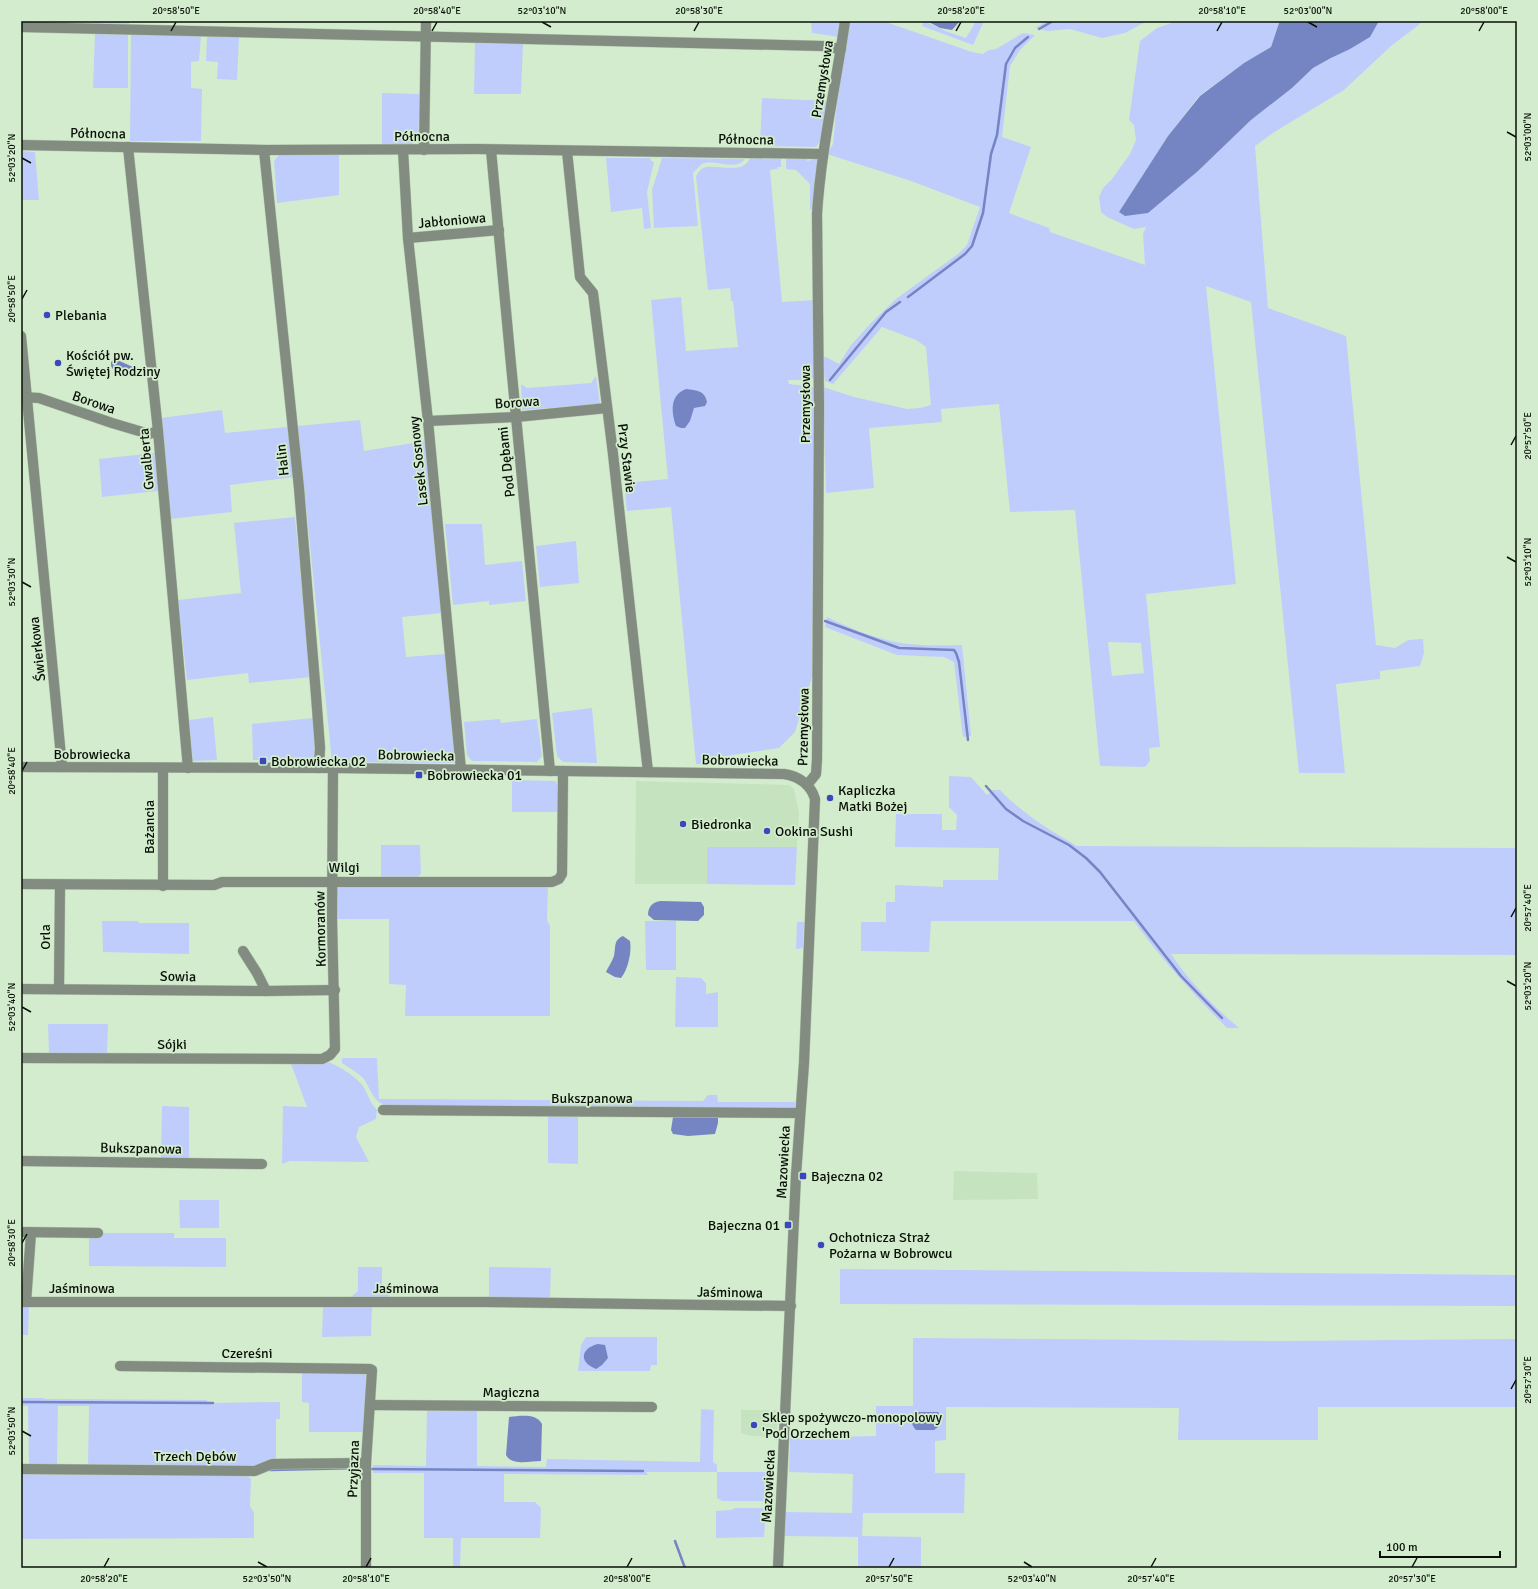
<svg xmlns="http://www.w3.org/2000/svg" width="1538" height="1589" viewBox="0 0 1538 1589" font-family="Signika,sans-serif">
<rect width="100%" height="100%" fill="#d4ecce"/>
<g fill="#c6e3bf">
<path d="M636,781L789,785L794,789L799,813L797,847H708L707,884H635Z"/>
<path d="M954,1171L1037,1173L1038,1199L953,1200Z"/>
<path d="M741,1410H778L777,1437L750,1436L741,1433Z"/>
</g>
<g fill="#bfcdfc" fill-rule="evenodd">
<path d="M94,21H129V26L94,25Z"/>
<path d="M811,21H841L839,37L812,33Z"/>
<path d="M850,21H883L972,52L983,54L989,50L996,49L1023,33L1035,35L1020,50L1010,66L1002,137L1031,147L1009,213L1049,228L1050,232L1145,265L1143,234L1146,227L1134,229L1107,217L1101,212L1099,197L1103,188L1112,179L1130,154L1136,140L1134,125L1129,120L1140,41L1157,28L1177,21H1284L1279,23L1271,47L1244,63L1199,96L1168,136L1119,212L1198,171L1251,120L1292,88L1313,68L1370,37L1379,21H1419L1420,24L1391,46L1344,90L1276,131L1255,146L1268,308L1346,336L1376,645L1395,648L1408,640L1423,639L1424,653L1420,666L1380,671V679L1336,684L1345,773H1299L1251,302L1206,286L1236,584L1146,594L1160,747L1149,748L1150,761L1145,767L1100,766L1075,510L1010,512L999,404L941,409L942,422L869,428L874,488L826,493L823,387L854,397L907,409L920,408L931,405L926,347L916,340L882,327L833,384L825,381L823,357H826L839,364L851,345L872,322L896,299L958,254L967,245L980,207L911,181L827,154L833,144L837,101ZM1108,642L1141,643L1144,673L1112,676Z"/>
<path d="M924,21L945,31L966,38L976,21H984L973,45L922,26Z"/>
<path d="M1047,21H1147L1125,33L1102,38L1070,29L1047,31L1035,28Z"/>
<path d="M95,34H128V88H93Z"/>
<path d="M131,34L201,36L199,61L191,62V88L202,89L201,141H130Z"/>
<path d="M207,35L239,37L237,80L217,79L218,62L206,61Z"/>
<path d="M475,43L523,44L521,94H474Z"/>
<path d="M382,93L420,94L418,138L411,145L382,144Z"/>
<path d="M762,98L829,101L821,140L816,147L760,146Z"/>
<path d="M21,151L35,152L39,200H21Z"/>
<path d="M339,154V195L277,203L274,161L279,155Z"/>
<path d="M750,156L781,157V167H778L777,169L770,170L782,302L814,300L813,378L809,380H788L789,384L807,386L815,388L816,634H812V677L795,732L779,748L726,756L725,765L696,764L671,507L627,511L624,483L668,479L651,300L681,297L686,351L738,347L733,301H731L730,288L708,290L696,176L701,169L706,167C719,165 747,175 750,156Z"/>
<path d="M807,156V161L812,160L813,156L818,160V164L814,209H810V184L796,170L786,169V157Z"/>
<path d="M606,158H650L651,161L654,162L647,192L651,228L644,229L642,208L611,212Z"/>
<path d="M662,158L745,159C735,172 716,158 702,164C699,166 696,170 693,173L698,226L654,228L652,190Z"/>
<path d="M596,376L600,404L522,410L521,384L527,388L591,383Z"/>
<path d="M222,410L225,433L360,420L364,451L425,441L442,613L402,617L406,657L445,654L455,763L332,762L303,476L230,485L232,512L170,519L161,418Z"/>
<path d="M155,453L158,491L102,497L99,459Z"/>
<path d="M295,517L311,677L249,683L248,673L187,680L178,600L241,593L234,523Z"/>
<path d="M445,524H482L485,565L522,561L526,601L489,605V601L453,605Z"/>
<path d="M576,541L579,583L540,587L536,546Z"/>
<path d="M827,617C851,629 881,641 909,644C926,646 944,645 962,645L971,736L963,737L954,662L944,657L897,655L825,627Z"/>
<path d="M592,708L597,763L563,762L557,756L552,713Z"/>
<path d="M213,717L217,760L193,761L189,720Z"/>
<path d="M314,718L316,749L314,761L253,760L252,724Z"/>
<path d="M500,719L501,723L537,719L542,756L537,762L472,761L467,755L464,722Z"/>
<path d="M949,776L971,777L987,795L993,790H1000C1022,813 1049,830 1077,846L1517,848V955L1171,954C1189,981 1214,1007 1239,1028H1227C1193,994 1162,960 1134,921H931L929,952L861,951V922H886V902H895V885L943,887V880H998L999,848L895,847L896,814H942V830H956L957,815L949,807Z"/>
<path d="M512,780L555,781L557,784L558,812H512Z"/>
<path d="M381,845H420L421,874L417,877H381Z"/>
<path d="M707,847H797L795,885L707,884Z"/>
<path d="M337,883L548,884L547,920L550,926V1016H405L406,985L389,984V919H337Z"/>
<path d="M102,921H138L139,923H189V954L103,952Z"/>
<path d="M645,921H676V970H646Z"/>
<path d="M797,922H804L803,948L796,949Z"/>
<path d="M676,977L701,978L706,983V994L718,992V1027H675Z"/>
<path d="M48,1024H108L107,1054H49Z"/>
<path d="M342,1058H377L379,1099L703,1101L708,1095H717L718,1102H795V1108L385,1105C372,1101 371,1088 363,1078C357,1072 349,1068 342,1063Z"/>
<path d="M290,1061C301,1061 314,1058 324,1061C335,1063 357,1077 363,1086C368,1094 370,1103 377,1110L376,1119L359,1127L356,1137L369,1162L290,1161L282,1164L283,1106L307,1107Z"/>
<path d="M162,1106L189,1107V1160H161Z"/>
<path d="M548,1114L578,1115V1164L548,1163Z"/>
<path d="M179,1200H219V1228H180Z"/>
<path d="M102,1233H174V1238H226V1267L89,1266V1237H102Z"/>
<path d="M358,1267H382V1288L390,1297H351L358,1291Z"/>
<path d="M489,1267L551,1268L550,1297L489,1298Z"/>
<path d="M840,1269L1517,1275V1306L840,1304Z"/>
<path d="M21,1307H29L28,1335H21Z"/>
<path d="M323,1307H372L371,1336L322,1337Z"/>
<path d="M586,1337H657V1365H651L650,1371H578L581,1345Z"/>
<path d="M913,1338L1283,1341L1517,1339V1407H1318V1440H1178L1179,1408L946,1407V1440L935,1441V1473H965L964,1513H863L862,1536L921,1537V1568H858V1537L784,1536L786,1512L852,1513L853,1474L789,1472L790,1438L876,1436V1406H913Z"/>
<path d="M302,1370L366,1373L365,1432H309V1403L302,1402Z"/>
<path d="M21,1398H44L45,1399L207,1400V1403L280,1402V1419H276V1461L255,1468L88,1465L89,1406H58L57,1465L29,1464L28,1406H21Z"/>
<path d="M427,1408H477V1466L546,1467L547,1459L700,1462L701,1409L714,1410L713,1462L717,1465V1472H769L766,1501H722L717,1498V1472H646L648,1475L504,1474V1502H535L541,1508L540,1538H461L460,1568H453V1538H424V1473H373V1465L426,1466Z"/>
<path d="M21,1474L247,1475L251,1479L250,1506L254,1513V1538L21,1539Z"/>
<path d="M735,1508H766L764,1537L716,1538V1511L731,1510Z"/>
</g>
<g fill="#7585c3">
<path d="M927,21H960L952,30L940,28Z"/>
<path d="M1284,21H1379L1370,37L1350,49L1331,58L1313,68L1292,88L1251,120L1198,171L1148,213L1125,216L1119,212L1168,136L1200,96L1244,63L1271,47L1279,23Z"/>
<path d="M115,359L133,367L131,373L124,370L122,371H114L111,366V362Z"/>
<path d="M686,389C697,390 705,391 707,402L705,406L694,408L690,421L685,428H681L676,426C671,411 670,395 686,389Z"/>
<path d="M661,901L701,902L704,907V915L698,921L654,920L648,915C648,906 653,902 661,901Z"/>
<path d="M623,936L630,941C632,951 628,970 621,978L615,977L606,972C608,967 612,962 614,956C616,948 613,940 623,936Z"/>
<path d="M673,1117H718V1123L715,1134L688,1136L673,1134L671,1130Z"/>
<path d="M598,1344L605,1345L608,1358L602,1365L596,1369C578,1362 581,1348 598,1344Z"/>
<path d="M914,1412H938L940,1415L938,1427L934,1430H916C910,1424 912,1420 914,1412Z"/>
<path d="M509,1417C520,1416 536,1413 542,1424L541,1461C530,1461 512,1466 506,1455Z"/>
</g>
<g fill="none" stroke-linecap="round" stroke-linejoin="round">
<g stroke="#7585c3" stroke-width="2.5">
<path d="M1039,29L1053,21"/>
<path d="M908,297L965,254L972,246L983,213L991,154L997,135L1006,64L1015,48L1028,37"/>
<path d="M830,380L886,312L900,302"/>
<path d="M825,621L899,648L954,650L956,653L959,662L968,740"/>
<path d="M986,786L1006,809L1023,821L1069,845L1086,858L1100,872L1181,976L1222,1018"/>
<path d="M21,1402L213,1403"/>
<path d="M371,1469L643,1471"/>
<path d="M270,1470L362,1468"/>
<path d="M675,1541L685,1568"/>
</g>
<defs>
<g id="minor">
<path d="M21,27L822,46L841,49"/>
<path d="M21,145L264,150L476,149L823,154"/>
<path d="M128,147L158,431L188,768"/>
<path d="M264,150L299,488L316,695L320,748L319,768"/>
<path d="M403,150L408,238L428,421L461,770"/>
<path d="M424,150L426,21"/>
<path d="M491,150L510,354L550,771"/>
<path d="M567,151L580,277L593,293L613,454L648,772"/>
<path d="M408,238L499,230"/>
<path d="M21,336L62,767"/>
<path d="M21,397L39,398L112,423L149,434L158,431"/>
<path d="M428,421L516,417L607,408"/>
<path d="M21,767L333,768L784,774C799,776 811,785 815,799L804,1063L796,1175L778,1568"/>
<path d="M163,768V886"/>
<path d="M807,785L816,774L817,759L819,407L817,214C821,149 836,85 845,21"/>
<path d="M21,884L214,885L222,882H552L559,879L562,874L563,771"/>
<path d="M243,951L257,973L266,991"/>
<path d="M21,989L266,991L335,990"/>
<path d="M59,989L60,885"/>
<path d="M21,1058L322,1059L330,1055L335,1049L332,919L333,768"/>
<path d="M383,1110L800,1113"/>
<path d="M21,1161L262,1164"/>
<path d="M21,1232L98,1233"/>
<path d="M21,1302H484L791,1306"/>
<path d="M26,1302L31,1233"/>
<path d="M120,1366L370,1369L372,1370L366,1463V1568"/>
<path d="M370,1405L652,1407"/>
<path d="M21,1469L255,1471L272,1464L366,1463"/>
</g>
</defs>
<use href="#minor" stroke="#b3c9ae" stroke-width="11"/>
<use href="#minor" stroke="#828c80" stroke-width="10"/>
</g>
<path fill="none" stroke="#081006" stroke-width="1.5" d="M542,22L551,27M1308,22L1317,27M171,31L176,22M432,31L437,22M694,31L699,22M956,31L961,22M1217,31L1222,22M1479,31L1484,22M1507,132L1516,137M22,158L31,163M22,299L27,290M1511,445L1516,436M1507,557L1516,562M22,582L31,587M22,771L27,762M1511,917L1516,908M1507,981L1516,986M22,1007L31,1012M22,1243L27,1234M1511,1389L1516,1380M22,1431L31,1436M258,1562L267,1567M1024,1562L1032,1567M104,1567L109,1558M366,1567L371,1558M627,1567L632,1558M889,1567L894,1558M1151,1567L1156,1558M1412,1567L1417,1558"/>
<g fill="#3b48bc" stroke="#d4ecce" stroke-width="1.5">
<circle cx="47" cy="315" r="4"/>
<circle cx="58" cy="363" r="4"/>
<rect x="259" y="757" width="8" height="8" rx="2"/>
<rect x="415" y="771" width="8" height="8" rx="2"/>
<circle cx="830" cy="798" r="4"/>
<circle cx="683" cy="824" r="4"/>
<circle cx="767" cy="831" r="4"/>
<rect x="799" y="1172" width="8" height="8" rx="2"/>
<rect x="784" y="1221" width="8" height="8" rx="2"/>
<circle cx="821" cy="1245" r="4"/>
<circle cx="754" cy="1425" r="4"/>
</g>
<g text-anchor="middle" stroke-width="3.5" stroke-linejoin="round" paint-order="stroke">
<g font-size="14" fill="#081006" stroke="#d4ecce">
<text transform="translate(822 79) rotate(-81)" y="5">Przemysłowa</text>
<text transform="translate(98 133) rotate(1)" y="5">Północna</text>
<text x="422" y="141">Północna</text>
<text transform="translate(746 139) rotate(1)" y="5">Północna</text>
<text transform="translate(452 220) rotate(-5)" y="5">Jabłoniowa</text>
<text transform="translate(94 402) rotate(19)" y="5">Borowa</text>
<text transform="translate(517 402) rotate(-4)" y="5">Borowa</text>
<text transform="translate(805 404) rotate(-90)" y="5">Przemysłowa</text>
<text transform="translate(627 458) rotate(83)" y="5">Przy Stawie</text>
<text transform="translate(146 459) rotate(-95)" y="5">Gwalberta</text>
<text transform="translate(282 460) rotate(-96)" y="5">Halin</text>
<text transform="translate(418 461) rotate(-96)" y="5">Lasek Sosnowy</text>
<text transform="translate(506 462) rotate(-96)" y="5">Pod Dębami</text>
<text transform="translate(37 649) rotate(-96)" y="5">Świerkowa</text>
<text transform="translate(803 727) rotate(-89)" y="5">Przemysłowa</text>
<text x="92" y="759">Bobrowiecka</text>
<text transform="translate(416 755) rotate(1)" y="5">Bobrowiecka</text>
<text transform="translate(740 760) rotate(1)" y="5">Bobrowiecka</text>
<text transform="translate(149 827) rotate(-90)" y="5">Bażancia</text>
<text x="344" y="872">Wilgi</text>
<text transform="translate(320 929) rotate(-91)" y="5">Kormoranów</text>
<text transform="translate(45 937) rotate(-90)" y="5">Orla</text>
<text transform="translate(178 976) rotate(1)" y="5">Sowia</text>
<text x="172" y="1049">Sójki</text>
<text x="592" y="1103">Bukszpanowa</text>
<text transform="translate(141 1148) rotate(1)" y="5">Bukszpanowa</text>
<text transform="translate(783 1162) rotate(-87)" y="5">Mazowiecka</text>
<text x="82" y="1293">Jaśminowa</text>
<text x="406" y="1293">Jaśminowa</text>
<text transform="translate(730 1292) rotate(1)" y="5">Jaśminowa</text>
<text x="247" y="1358">Czereśni</text>
<text x="511" y="1397">Magiczna</text>
<text x="195" y="1461">Trzech Dębów</text>
<text transform="translate(353 1469) rotate(-88)" y="5">Przyjazna</text>
<text transform="translate(768 1486) rotate(-87)" y="5">Mazowiecka</text>
</g>
<g font-size="14" fill="#081006" stroke="#d4ecce" text-anchor="start">
<text x="55" y="320">Plebania</text>
<text x="66" y="360">Kościół pw.<tspan x="66" dy="16">Świętej Rodziny</tspan></text>
<text x="271" y="766">Bobrowiecka 02</text>
<text x="427" y="780">Bobrowiecka 01</text>
<text x="838" y="795">Kapliczka<tspan x="838" dy="16">Matki Bożej</tspan></text>
<text x="691" y="829">Biedronka</text>
<text x="775" y="836">Ookina Sushi</text>
<text x="811" y="1181">Bajeczna 02</text>
<text x="780" y="1230" text-anchor="end">Bajeczna 01</text>
<text x="829" y="1242">Ochotnicza Straż<tspan x="829" dy="16">Pożarna w Bobrowcu</tspan></text>
<text x="762" y="1422">Sklep spożywczo-monopolowy<tspan x="762" dy="16">'Pod Orzechem</tspan></text>
</g>
</g>
<rect width="1538" height="1589" fill="none" stroke="#d4ecce" stroke-width="44"/>
<path d="M1380 1551v6h120v-6" fill="none" stroke="#081006" stroke-width="2"/>
<text x="1386" y="1551" font-size="12" fill="#081006" stroke="#d4ecce" stroke-width="3" paint-order="stroke">100 m</text>
<rect x="22" y="22" width="1494" height="1545" fill="none" stroke="#081006" stroke-width="1.5"/>
<g font-size="10" text-anchor="middle" fill="#081006">
<text x="176" y="14">20°58'50"E</text>
<text x="437" y="14">20°58'40"E</text>
<text x="542" y="14">52°03'10"N</text>
<text x="699" y="14">20°58'30"E</text>
<text x="961" y="14">20°58'20"E</text>
<text x="1222" y="14">20°58'10"E</text>
<text x="1308" y="14">52°03'00"N</text>
<text x="1484" y="14">20°58'00"E</text>
<text transform="translate(1527 137) rotate(-90)" y="4">52°03'00"N</text>
<text transform="translate(11 158) rotate(-90)" y="4">52°03'20"N</text>
<text transform="translate(11 299) rotate(-90)" y="4">20°58'50"E</text>
<text transform="translate(1527 436) rotate(-90)" y="4">20°57'50"E</text>
<text transform="translate(1527 562) rotate(-90)" y="4">52°03'10"N</text>
<text transform="translate(11 582) rotate(-90)" y="4">52°03'30"N</text>
<text transform="translate(11 771) rotate(-90)" y="4">20°58'40"E</text>
<text transform="translate(1527 908) rotate(-90)" y="4">20°57'40"E</text>
<text transform="translate(1527 986) rotate(-90)" y="4">52°03'20"N</text>
<text transform="translate(11 1007) rotate(-90)" y="4">52°03'40"N</text>
<text transform="translate(11 1243) rotate(-90)" y="4">20°58'30"E</text>
<text transform="translate(1527 1380) rotate(-90)" y="4">20°57'30"E</text>
<text transform="translate(11 1431) rotate(-90)" y="4">52°03'50"N</text>
<text x="104" y="1582">20°58'20"E</text>
<text x="267" y="1582">52°03'50"N</text>
<text x="366" y="1582">20°58'10"E</text>
<text x="627" y="1582">20°58'00"E</text>
<text x="889" y="1582">20°57'50"E</text>
<text x="1032" y="1582">52°03'40"N</text>
<text x="1151" y="1582">20°57'40"E</text>
<text x="1412" y="1582">20°57'30"E</text>
</g>
</svg>
